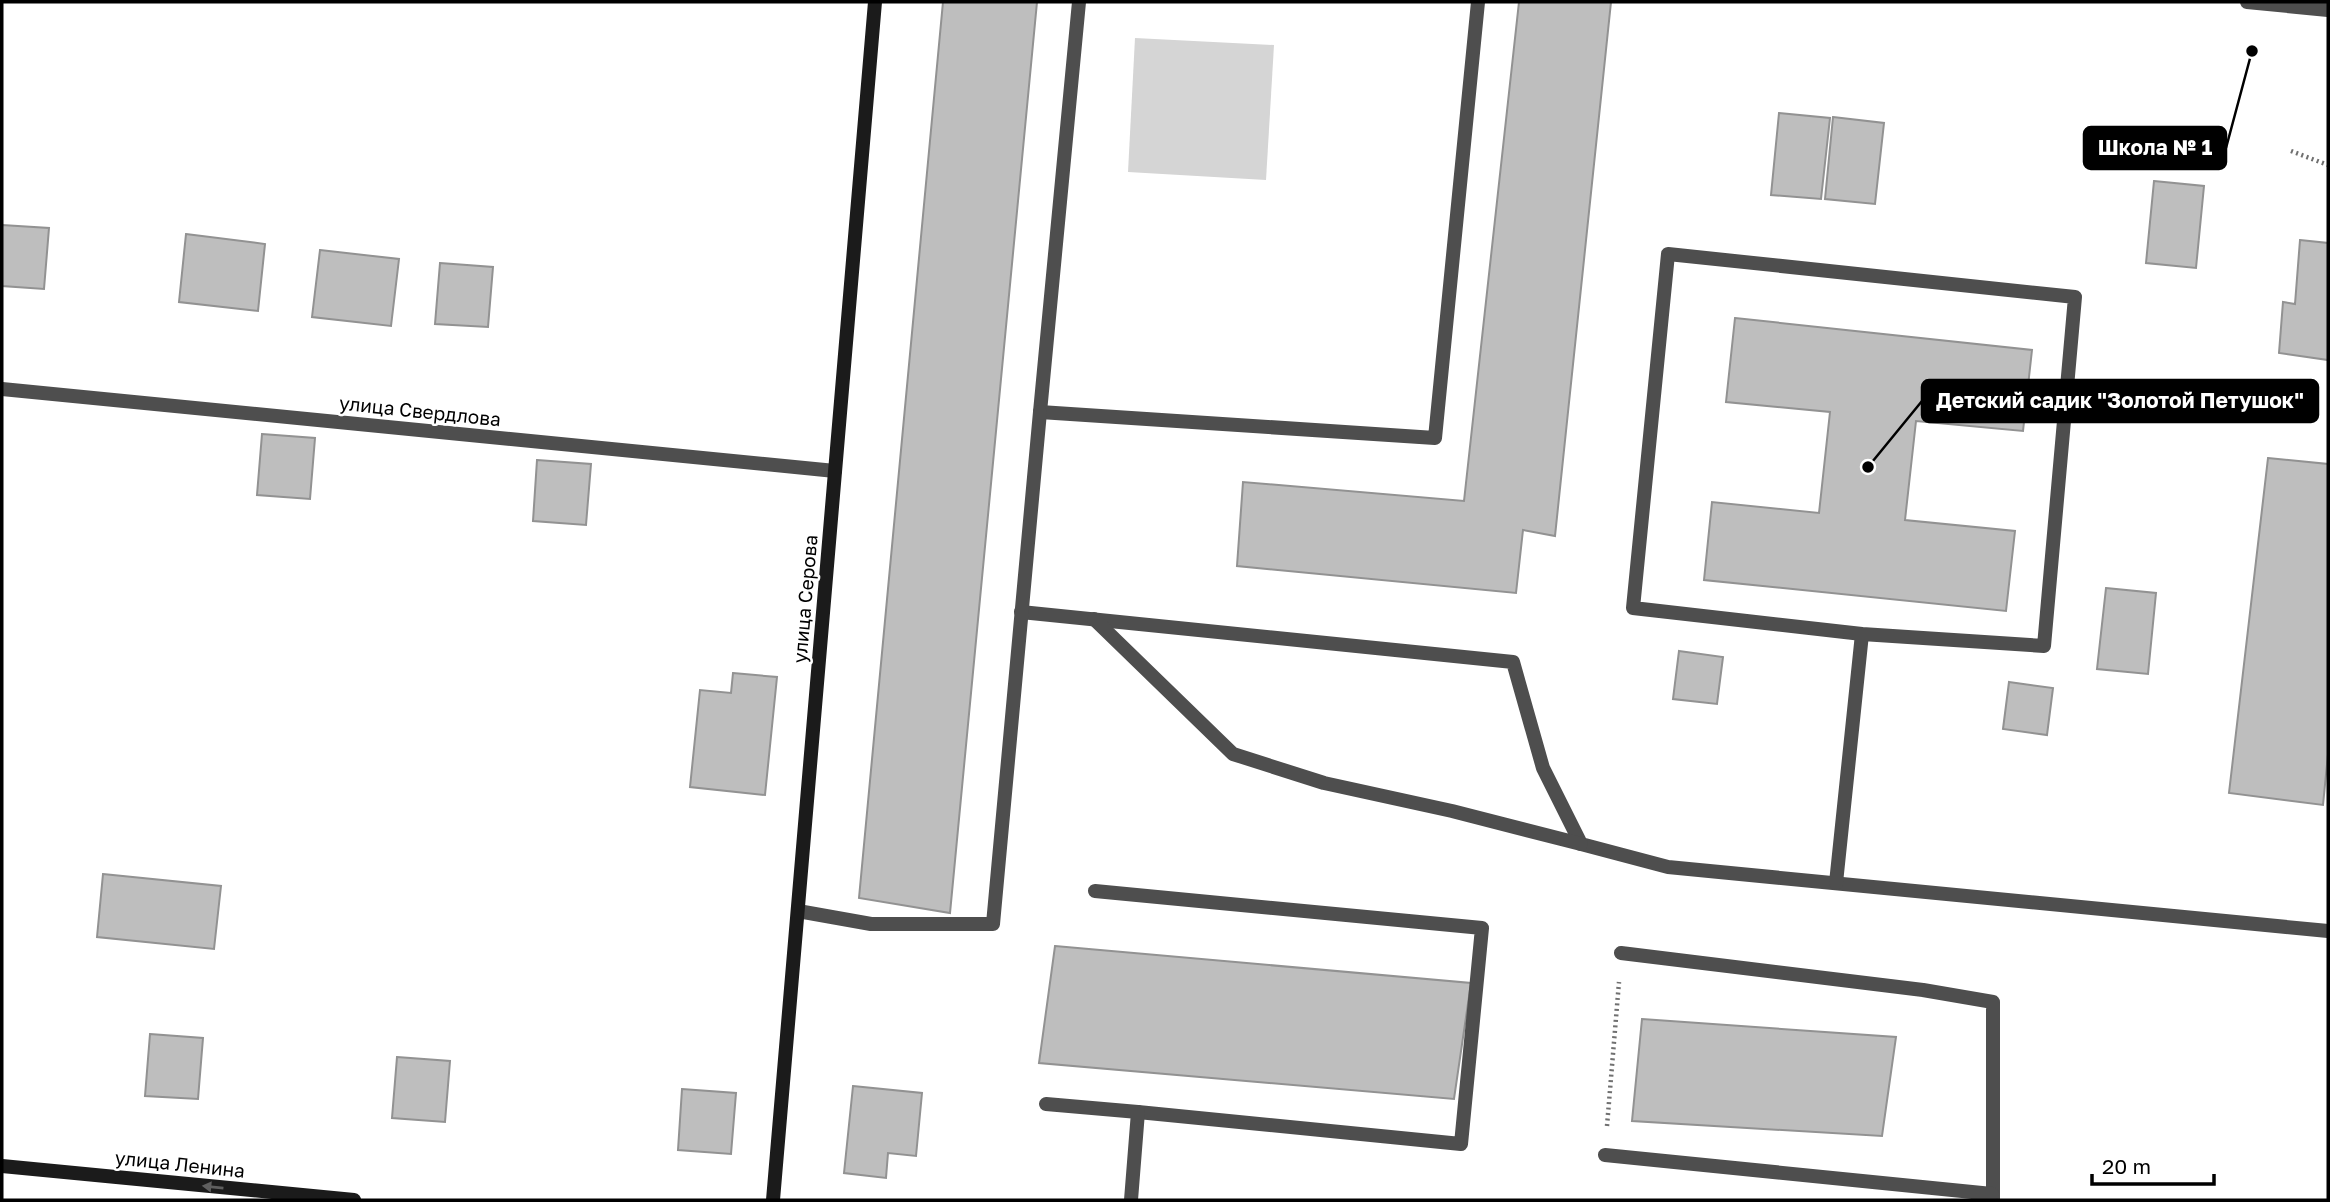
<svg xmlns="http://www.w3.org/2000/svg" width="2330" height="1202" viewBox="0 0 2330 1202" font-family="'Golos Text',sans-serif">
<rect width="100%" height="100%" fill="#fff"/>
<path fill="#d5d5d5" d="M1135,38L1274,45L1266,180L1128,172Z"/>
<g fill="#bebebe" stroke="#929292" stroke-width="2">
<path d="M943,2H1037L950,913L859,898Z"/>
<path d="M1519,2H1611L1555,536L1523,530L1516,593L1237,566L1243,482L1464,501Z"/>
<path d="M1779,113L1830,118L1821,199L1771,195Z"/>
<path d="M1833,117L1884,123L1875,204L1825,199Z"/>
<path d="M2154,181L2204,186L2196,268L2146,263Z"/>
<path d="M2,225L49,228L44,289L2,286Z"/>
<path d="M186,234L265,244L258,311L179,302Z"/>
<path d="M2300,240L2328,243V360L2279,353L2283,302L2295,304Z"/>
<path d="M320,250L399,259L391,326L312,317Z"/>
<path d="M440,263L493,267L488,327L435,324Z"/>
<path d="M1735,318L2032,350L2023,431L1916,421L1905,520L2015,531L2006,611L1704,580L1712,502L1819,513L1830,412L1726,402Z"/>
<path d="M262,434L315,438L310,499L257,495Z"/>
<path d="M2268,458L2328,464V754L2323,805L2229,793Z"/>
<path d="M537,460L591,464L586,525L533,521Z"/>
<path d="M2106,588L2156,593L2148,674L2097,669Z"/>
<path d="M1679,651L1723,657L1717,704L1673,699Z"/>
<path d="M733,673L777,677L765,795L690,787L700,690L731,693Z"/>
<path d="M2009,682L2053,688L2047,735L2003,729Z"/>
<path d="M103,874L221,886L214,949L97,937Z"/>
<path d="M1055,946L1471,983L1454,1099L1039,1063Z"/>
<path d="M1642,1019L1896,1037L1882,1136L1632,1121Z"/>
<path d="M150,1034L203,1038L198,1099L145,1096Z"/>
<path d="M397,1057L450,1061L445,1122L392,1118Z"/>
<path d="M853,1086L922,1093L916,1156L888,1153L886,1178L844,1173Z"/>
<path d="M682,1089L736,1093L731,1154L678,1150Z"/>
</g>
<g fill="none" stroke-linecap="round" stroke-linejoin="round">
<g stroke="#707070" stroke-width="4.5" stroke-dasharray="2 3.5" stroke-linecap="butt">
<path d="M2291,151L2328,165"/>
<path d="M1607,1126L1619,982"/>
</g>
<g stroke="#4e4e4e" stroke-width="14">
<path d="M1079,2L1040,412L1435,438L1478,2"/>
<path d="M2247,2L2328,10"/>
<path d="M1021,612L1513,662L1543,768L1581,844L1668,867L2328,931"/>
<path d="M1094,619L1233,754L1324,783L1452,811L1581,844"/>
<path d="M1836,883L1862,634L2044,646L2075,297L1668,254L1633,608L1862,634"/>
<path d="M1095,891L1482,928L1461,1144L1138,1112"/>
<path d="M798,911L871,924H993L1040,412"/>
<path d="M1621,953L1923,990L1993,1002V1200"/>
<path d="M1046,1104L1138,1112L1131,1200"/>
<path d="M1605,1155L1992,1194"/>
</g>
<path stroke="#4e4e4e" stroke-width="14" d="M2,389L835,471"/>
<g stroke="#1b1b1b" stroke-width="14">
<path d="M2,1166L354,1200"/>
<path d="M773,1200L875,2"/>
</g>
</g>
<defs><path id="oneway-solid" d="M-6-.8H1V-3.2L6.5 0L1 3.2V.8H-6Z" transform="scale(1.75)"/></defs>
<use fill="#5f5f5f" href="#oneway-solid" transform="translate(213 1187) rotate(-174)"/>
<g text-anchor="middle" stroke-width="5" stroke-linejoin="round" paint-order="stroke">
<g font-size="19" fill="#000" stroke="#fff">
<text transform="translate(420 411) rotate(6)" y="7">улица Свердлова</text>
<text transform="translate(805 599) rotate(-85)" y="7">улица Серова</text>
<text transform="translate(180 1164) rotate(6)" y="7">улица Ленина</text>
</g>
</g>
<path fill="none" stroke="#000" stroke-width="2.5" d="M2252 51L2226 148M1868 467L1922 401"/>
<g fill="#000" stroke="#fff" stroke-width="2.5">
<circle cx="2252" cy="51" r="7"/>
<circle cx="1868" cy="467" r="7"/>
</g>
<g fill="#000" stroke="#000" stroke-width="2.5">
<rect x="2084" y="127" width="142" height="42" rx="7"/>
<rect x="1922" y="380" width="396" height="42" rx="7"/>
</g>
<g font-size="21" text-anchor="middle" font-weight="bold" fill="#fff">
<text x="2155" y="155">Школа № 1</text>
<text x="2120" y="408">Детский садик "Золотой Петушок"</text>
</g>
<rect width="2330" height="1202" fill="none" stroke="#000000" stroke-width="7"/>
<path d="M2092 1174v10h122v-10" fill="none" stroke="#000000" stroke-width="3.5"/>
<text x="2102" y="1174" font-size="21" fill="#000000" stroke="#ffffff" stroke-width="5" paint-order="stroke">20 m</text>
</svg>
